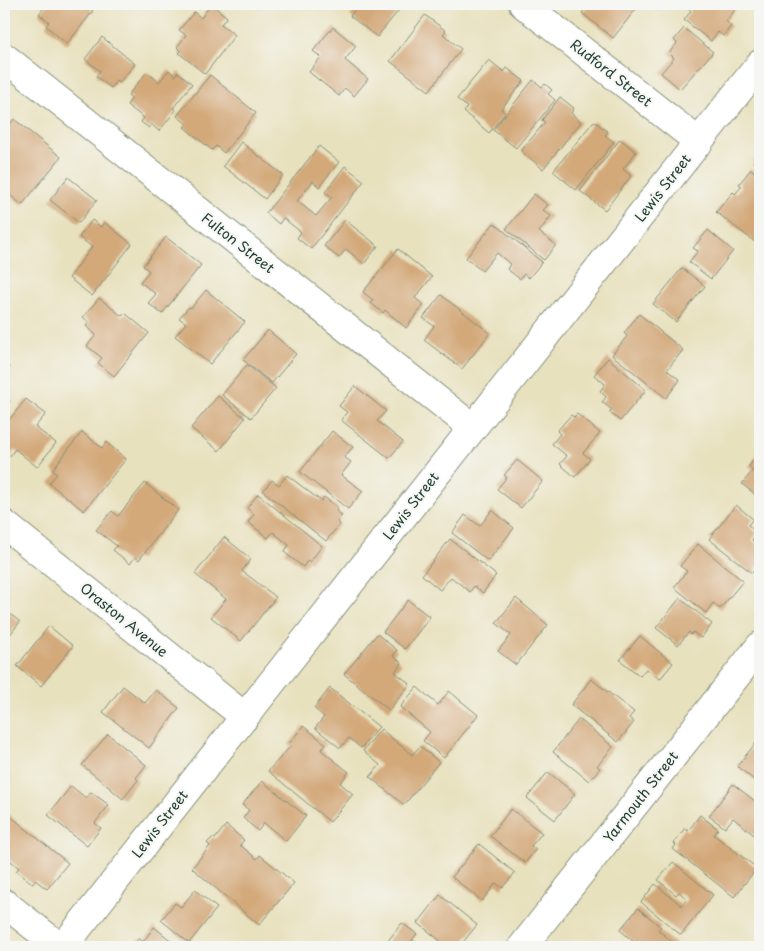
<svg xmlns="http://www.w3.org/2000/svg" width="764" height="951" viewBox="0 0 764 951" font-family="'Playpen Sans',sans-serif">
<rect width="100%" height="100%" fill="#f6f6f2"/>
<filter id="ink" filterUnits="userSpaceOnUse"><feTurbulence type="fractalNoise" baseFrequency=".02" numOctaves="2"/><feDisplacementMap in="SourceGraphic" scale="10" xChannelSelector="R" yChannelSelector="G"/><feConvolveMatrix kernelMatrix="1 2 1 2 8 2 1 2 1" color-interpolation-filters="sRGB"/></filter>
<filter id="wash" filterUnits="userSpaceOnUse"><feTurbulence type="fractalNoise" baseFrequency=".0096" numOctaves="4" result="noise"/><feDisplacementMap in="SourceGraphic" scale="20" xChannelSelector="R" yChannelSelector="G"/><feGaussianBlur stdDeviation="1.12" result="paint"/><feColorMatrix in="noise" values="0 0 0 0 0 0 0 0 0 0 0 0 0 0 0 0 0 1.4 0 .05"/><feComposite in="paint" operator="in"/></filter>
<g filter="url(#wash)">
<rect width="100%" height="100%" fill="#e8e1be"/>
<g id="blocks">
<g fill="#d3a97a">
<path d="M47,4H84L93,11L67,44L46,26L49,22L39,14Z"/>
<path d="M211,4L227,17L221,24L235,35L205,74L179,53L181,51L177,47L186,35L179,30L194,12L201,18Z"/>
<path d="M360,4H404L377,37L350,16Z"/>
<path d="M589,4H612L615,7L618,4H640L613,38L582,13Z"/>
<path d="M682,4H740L726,21L731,26L723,36L718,32L711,41L684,20L691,11Z"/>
<path d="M425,15L446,31L443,34L461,49L429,91L390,61Z"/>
<path d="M333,27L356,46L345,60L368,79L354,96L345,88L339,96L309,72L321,57L313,51Z"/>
<path d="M684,28L713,52L680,89L661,73L674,58L669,53L677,43L674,40Z"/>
<path d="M102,37L135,64L119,83L116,81L111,88L96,76L100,71L85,59Z"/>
<path d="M489,60L504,72L507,68L524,81L501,109L505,113L489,133L464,112L467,107L457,99Z"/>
<path d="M169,70L175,76L178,72L192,84L173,108L176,110L159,131L151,124L149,128L141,122L144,118L127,105L132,98L128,95L147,72L159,82Z"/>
<path d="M210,75L256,113L224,153L216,146L212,150L184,127L187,124L177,116Z"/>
<path d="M533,80L542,87L545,84L552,90L548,94L555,100L516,148L493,130Z"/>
<path d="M560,97L574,108L571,113L581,122L543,169L521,151L545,122L542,120Z"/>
<path d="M14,119L61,157L22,205L4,190V131Z"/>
<path d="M594,121L608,132L605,135L614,142L576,190L553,171Z"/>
<path d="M620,139L636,152L623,169L631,176L605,210L580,191Z"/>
<path d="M241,142L283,175L265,199L223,166Z"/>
<path d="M319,146L339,162L319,187L313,181L297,201L316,216L332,197L325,192L345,166L364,181L311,249L297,238L301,232L283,218L279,224L266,213Z"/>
<path d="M760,153V167L753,162Z"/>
<path d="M751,169L760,177V246L716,212L733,192L735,194L742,186L739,184Z"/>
<path d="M68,177L97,200L79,223L50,200Z"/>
<path d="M534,194L548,205L543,210L551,216L539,232L556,245L544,260L506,229Z"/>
<path d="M92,220L101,227L104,222L132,244L92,296L69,278L92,247L79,237Z"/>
<path d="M345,220L378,246L364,264L346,249L339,258L324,246Z"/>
<path d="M494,223L542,262L529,278L524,274L520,279L507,269L510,264L497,253L482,271L466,258Z"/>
<path d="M708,230L733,251L711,279L689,262L698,251L693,248Z"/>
<path d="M166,237L201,265L162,314L148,303L156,294L140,282L149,271L143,266Z"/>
<path d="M398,249L432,277L415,298L424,305L406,328L385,310L383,313L371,303L373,300L363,292Z"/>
<path d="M682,268L705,286L676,322L653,304Z"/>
<path d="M206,290L245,322L210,364L175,336L186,323L179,318L189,307L191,308Z"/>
<path d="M441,295L490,333L462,369L424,340L434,326L423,318Z"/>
<path d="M99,298L122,316L125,313L149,333L114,376L98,363L102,358L87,346L96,335L86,326L89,322L83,317Z"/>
<path d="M639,314L683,350L667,370L680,380L666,398L612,355L627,336L624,333Z"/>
<path d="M268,330L296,354L272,383L243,360Z"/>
<path d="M608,358L646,390L620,421L609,412L612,410L602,402L606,397L600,391L605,384L594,375Z"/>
<path d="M4,363L10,367L4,375Z"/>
<path d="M247,365L276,388L251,418L222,395Z"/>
<path d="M355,386L386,411L377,421L403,442L389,458L341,420L347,412L339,406Z"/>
<path d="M4,396L10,401L4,410Z"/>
<path d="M218,396L245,418L219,451L191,428Z"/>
<path d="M26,399L46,414L35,427L56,443L37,467L15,449L10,456L4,451V426Z"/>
<path d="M577,414L600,433L583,453L590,459L575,477L560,464L567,456L552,444L560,434L557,431L571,415L574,417Z"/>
<path d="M332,431L353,447L344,457L351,462L341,475L363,491L348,509L300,472Z"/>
<path d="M82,432L102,448L106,442L126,459L84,511L49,483L57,474L52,470Z"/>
<path d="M760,451V498L742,484L753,470L749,466Z"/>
<path d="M517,460L543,481L521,508L497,489L507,477L504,475Z"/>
<path d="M287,475L321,501L324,497L338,508L336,511L342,515L337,522L340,524L326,541L263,491L272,480L279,485Z"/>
<path d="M145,483L178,510L139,560L135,557L130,564L113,550L117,546L96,530L112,511L118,516Z"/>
<path d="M258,494L322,546L310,562L308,560L303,567L284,552L289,545L273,532L268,538L248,522L254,514L247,508Z"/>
<path d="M736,505L753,519L748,525L757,533L752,540L760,547V563L752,573L709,539Z"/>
<path d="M492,510L514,528L488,561L452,533L465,515L480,526Z"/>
<path d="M224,537L251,559L242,571L276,597L241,641L211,617L226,599L195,574Z"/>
<path d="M450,539L496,575L483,593L474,586L470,592L451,577L440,590L422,575Z"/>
<path d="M698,544L743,581L720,609L713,603L706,613L674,587L687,571L680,566Z"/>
<path d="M4,590L9,594L4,600Z"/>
<path d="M516,598L548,625L516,665L498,651L511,635L496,623Z"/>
<path d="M680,598L712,624L701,638L693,632L691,635L689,632L678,645L656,628Z"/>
<path d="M408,600L430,617L405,649L383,632Z"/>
<path d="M4,609L20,622L4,642Z"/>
<path d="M49,626L73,646L41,686L17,666Z"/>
<path d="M377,634L397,650L393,656L402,663L395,672L410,684L389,710L344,674Z"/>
<path d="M640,636L673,663L660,679L646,669L640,676L620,660Z"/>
<path d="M591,679L634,712L629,718L634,722L618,742L571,705Z"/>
<path d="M123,686L145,703L156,690L179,708L149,748L103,712Z"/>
<path d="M417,687L438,705L449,691L478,715L444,758L423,741L430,732L400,707Z"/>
<path d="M330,688L379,727L361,748L349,738L340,748L315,728L324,717L314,708Z"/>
<path d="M579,719L613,747L597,766L600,768L589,781L553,752Z"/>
<path d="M303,726L326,744L321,750L349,772L340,783L353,794L330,822L268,771L291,746L289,744Z"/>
<path d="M381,729L412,755L420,746L439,762L404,805L370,777L380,765L363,751Z"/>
<path d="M108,734L146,765L136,778L138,780L123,799L82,765Z"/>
<path d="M760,738V785L737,766Z"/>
<path d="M548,772L575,794L555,820L527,798Z"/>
<path d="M262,781L306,816L286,841L264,823L258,831L243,818L249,810L242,805Z"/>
<path d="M733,784L760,805L759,839L733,818L725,828L709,816Z"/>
<path d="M71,786L86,798L91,792L109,805L95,823L101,828L87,846L48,815Z"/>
<path d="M511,809L542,833L531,846L536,849L525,863L490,836Z"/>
<path d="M4,811L68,863L47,889L35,880L33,884L16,871L19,868L5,856L4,858Z"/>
<path d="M700,815L718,829L714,835L757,868L734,897L673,849L676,845L674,843L685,828L688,831Z"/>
<path d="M226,825L244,840L240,845L257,859L260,855L294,883L259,925L192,868L210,846L207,843L213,837L215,839Z"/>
<path d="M479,844L515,873L502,888L496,883L482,901L452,877Z"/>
<path d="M673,862L713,895L681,935L641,902L655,884L682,906L687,899L679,892L676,895L658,880Z"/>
<path d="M195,890L217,908L189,943L161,920L175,903L181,907Z"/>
<path d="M440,895L477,925L459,947H448L418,923Z"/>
<path d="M638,908L661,927L658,930L675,944L672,947H629L634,942L620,930Z"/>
<path d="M402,923L417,934L412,940L422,947H383Z"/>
<path d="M154,927L179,947H131L139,938L143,942Z"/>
</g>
</g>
</g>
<g filter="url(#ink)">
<use href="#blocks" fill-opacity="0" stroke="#848f79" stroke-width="1"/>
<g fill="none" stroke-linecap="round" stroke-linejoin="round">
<defs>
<g id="street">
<path d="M523,4L699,142"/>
<path d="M4,57L473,428"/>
<path d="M4,524L245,717"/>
<path d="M4,903L60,947"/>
<path d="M63,947L760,64"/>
<path d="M522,947L760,646"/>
</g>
</defs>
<use href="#street" stroke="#848f79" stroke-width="30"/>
<use href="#street" stroke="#fff" stroke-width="28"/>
</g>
</g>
<g text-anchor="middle" stroke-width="4" stroke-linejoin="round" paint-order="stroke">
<g font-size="14" fill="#1f3d34" stroke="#f6f6f2">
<text transform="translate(611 73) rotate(38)" y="5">Rudford Street</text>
<text transform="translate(663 188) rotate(-52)" y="5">Lewis Street</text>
<text transform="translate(238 243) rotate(38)" y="5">Fulton Street</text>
<text transform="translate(411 506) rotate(-52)" y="5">Lewis Street</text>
<text transform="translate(124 620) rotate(39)" y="5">Oraston Avenue</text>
<text transform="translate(641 797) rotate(-52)" y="5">Yarmouth Street</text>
<text transform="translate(160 824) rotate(-52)" y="5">Lewis Street</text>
</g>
</g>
<rect width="764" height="951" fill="none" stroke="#f6f6f2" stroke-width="20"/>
</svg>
